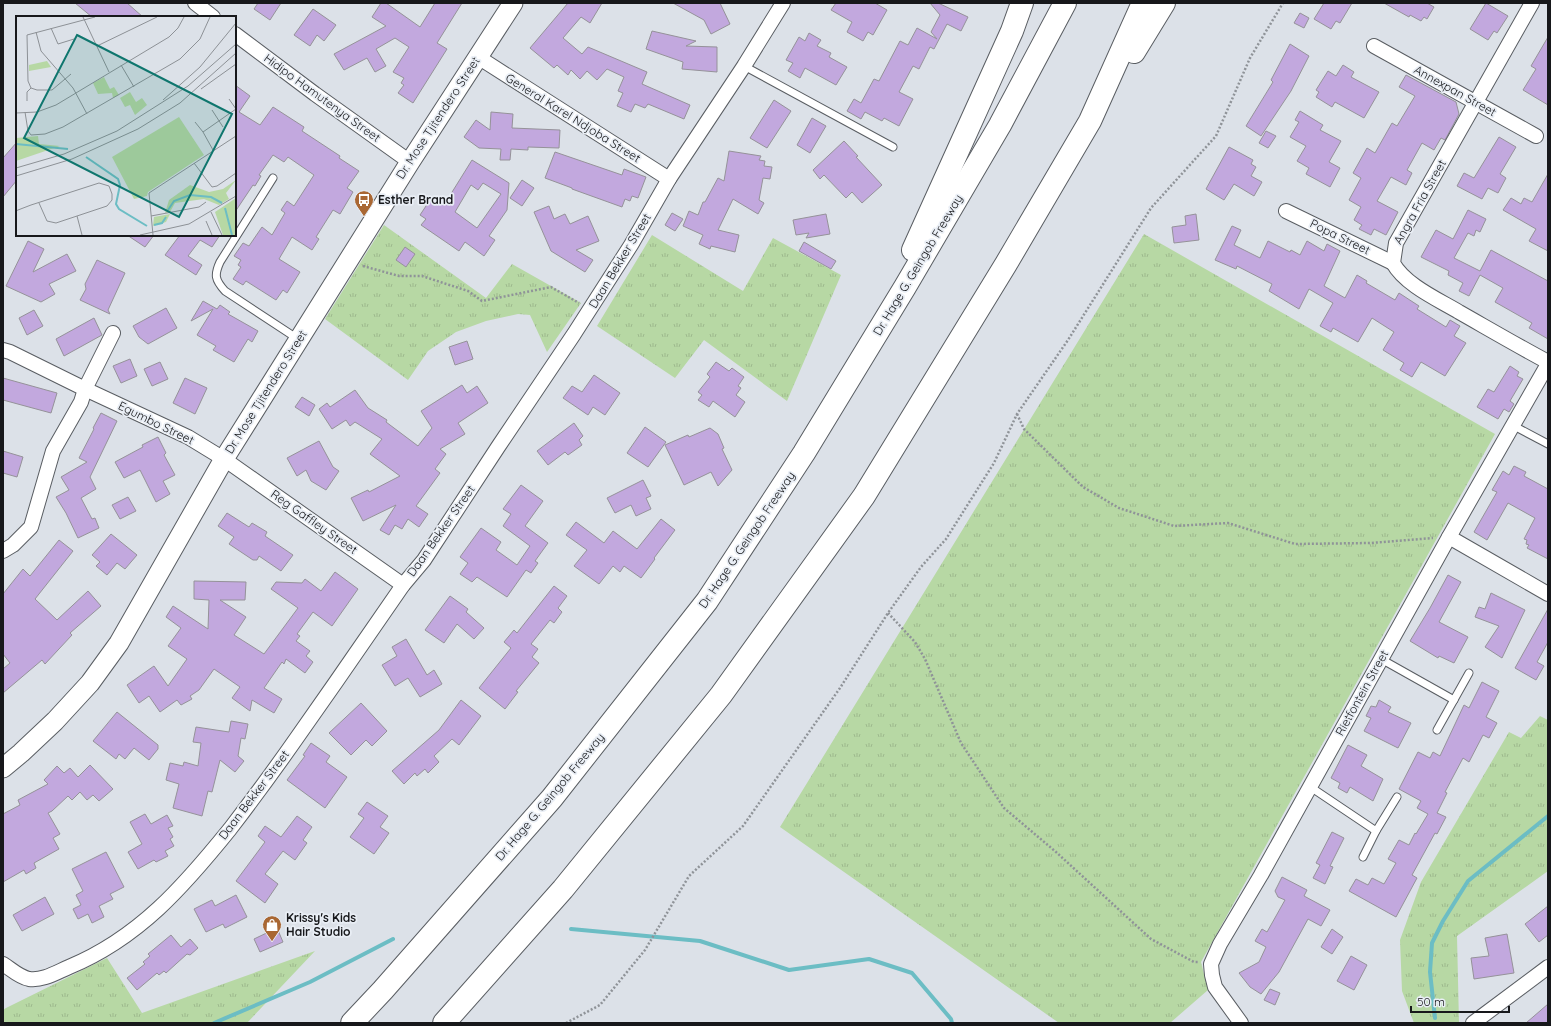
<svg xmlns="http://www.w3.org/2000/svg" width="1551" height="1026" viewBox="0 0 1551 1026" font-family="Quicksand,sans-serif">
<defs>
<pattern id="grass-tufts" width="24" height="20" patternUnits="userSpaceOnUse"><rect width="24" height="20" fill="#b7d8a4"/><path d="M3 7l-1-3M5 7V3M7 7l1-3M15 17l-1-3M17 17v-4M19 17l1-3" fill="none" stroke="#9db98d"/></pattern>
</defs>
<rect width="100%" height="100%" fill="#dce1e8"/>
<g fill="url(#grass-tufts)">
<path d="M384,225L486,298L512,264L581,303L547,352L530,315L518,314L486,321L456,332L428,351L408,380L325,319Z"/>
<path d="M1144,234L1495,434L1201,962L1208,990L1170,1023H1059L780,827Z"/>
<path d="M652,235L743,291L773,238L841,275L787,401L704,340L675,378L597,326Z"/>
<path d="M1540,716L1548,720V871L1457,936L1459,1023H1414L1402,991L1400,940L1421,882L1509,732L1521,738Z"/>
<path d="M315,951L247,1023H3V1010L6,1008L107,958L142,1013Z"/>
</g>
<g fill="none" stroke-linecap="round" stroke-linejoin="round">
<g stroke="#6cbdc4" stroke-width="4">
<path d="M571,929L700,941L789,970L869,959L912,973L951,1019L952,1023"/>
<path d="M1435,1018L1430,972L1432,943L1443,921L1468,881L1548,816"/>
<path d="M214,1023L310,982L393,939"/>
</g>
</g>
<g fill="#c2a8de" stroke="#959299" fill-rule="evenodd">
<path d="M75,3H127L143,17H92Z"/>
<path d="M258,3H281L270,20L254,9Z"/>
<path d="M381,3H386L420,27L435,3H462L437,43L447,49L413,103L398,93L404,85L401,83L404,78L393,72L409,47L395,38L376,49L386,66L375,72L367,58L344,70L334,54L386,26L372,17Z"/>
<path d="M568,3H602L590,23L581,17L563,38L582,54L588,47L647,72L642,84L690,105L684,119L648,104L645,108L635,104L631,112L617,106L623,93L618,91L624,77L607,69L597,80L587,71L580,79L571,70L568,75L557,65L554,68L530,48Z"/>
<path d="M673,3H720L730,24L711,34L704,20Z"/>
<path d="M836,3H875L887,10L873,35L868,32L863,41L847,32L852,22L831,10Z"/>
<path d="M930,3H938L968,17L961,31L947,24L934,49L930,47L919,69L913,66L899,92L913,99L899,126L884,118L882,121L865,112L861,119L847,111L854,99L861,103L874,79L879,81L900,41L908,45L917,28L937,39L931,32L940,15Z"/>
<path d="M1324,3H1352L1340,23L1336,21L1331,29L1314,19Z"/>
<path d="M1384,3H1427L1434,7L1427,19L1424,17L1421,21L1410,15L1409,17Z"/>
<path d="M1486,3L1508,16L1497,33L1494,31L1488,40L1470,29Z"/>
<path d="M313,9L336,25L324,41L317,35L310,46L294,35Z"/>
<path d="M1300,13L1309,18L1304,28L1294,23Z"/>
<path d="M652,31L696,41L686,46L717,47V72L682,69L683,62L646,49Z"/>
<path d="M809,33L821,40L817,46L831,53L829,57L847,67L836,85L805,68L800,78L788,71L793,63L786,60L799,37L805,41Z"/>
<path d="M1548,37V105L1523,90L1536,69L1531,66Z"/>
<path d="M1290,44L1309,56L1291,91L1261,136L1246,126L1273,82L1271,80Z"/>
<path d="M1343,65L1354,72L1351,77L1379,92L1364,118L1335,102L1332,107L1316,97L1319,92L1316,90L1328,71L1336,76Z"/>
<path d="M1406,75L1456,102L1459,114L1445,140L1441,138L1434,150L1422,143L1407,170L1412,173L1406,185L1391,177L1377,201L1398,212L1386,235L1374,229L1371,235L1359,229L1362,225L1354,220L1361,207L1349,200L1361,178L1353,173L1367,148L1375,153L1392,123L1397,126L1415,96L1399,87Z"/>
<path d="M235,85L250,96L239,112L260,125L273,107L304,127L302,131L340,156L339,158L359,171L347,188L353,192L340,214L333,210L316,237L319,239L312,250L292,237L279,259L300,272L287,293L283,290L276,300L246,281L243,285L233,279L241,267L238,265L241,260L234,256L243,243L249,246L262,227L272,235L285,213L281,210L287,201L294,206L314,175L288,157L284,162L273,155L259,175L261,176L255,186L253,185L235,212Z"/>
<path d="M774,100L791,111L767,148L750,138Z"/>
<path d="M1300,111L1323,125L1320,130L1341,141L1329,162L1340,168L1330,187L1306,174L1309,168L1297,161L1306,146L1290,137L1299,122L1295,120Z"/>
<path d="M491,112L513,114L512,128L560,130L559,148L528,147V150L511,149L510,160H500L501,149L479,148L464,137L476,120L490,130Z"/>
<path d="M812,118L826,126L810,153L797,145Z"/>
<path d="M1266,131L1276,136L1268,148L1259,143Z"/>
<path d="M1499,137L1516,147L1500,174L1506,178L1498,193L1488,188L1482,199L1457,186L1464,173L1474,178Z"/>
<path d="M844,141L858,156L856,157L882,185L862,203L852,192L846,198L824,175L820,179L813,170Z"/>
<path d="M17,142V180L3,197V158Z"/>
<path d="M1229,147L1253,160L1251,164L1256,167L1251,176L1262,182L1254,196L1234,184L1224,200L1206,189Z"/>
<path d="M729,151L761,156L759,160L765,161L764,166L772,167L770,179L763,178L759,200L764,203L758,214L733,199L718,230L739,235L735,252L711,246L710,249L699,244L703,235L683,226L689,211L698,215L703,202H705L718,178L724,181Z"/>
<path d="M555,152L622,175L624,169L646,177L638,198L632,196L630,201L625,199L622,207L572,189V188L545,178Z"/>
<path d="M472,160L509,183L507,210L489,236L495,240L484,256L465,242L459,251L421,225L426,219L420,215L432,197L444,205ZM483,183L501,194L477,228L455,212L471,185L478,190Z"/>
<path d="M1548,174V251L1529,241L1536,229L1503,210L1511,198L1521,204L1524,198L1532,202Z"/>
<path d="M522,180L534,188L522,206L510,198Z"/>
<path d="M549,206L554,219L565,214L570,224L588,216L599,241L576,250L593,260L585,272L551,251L534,212Z"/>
<path d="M1468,210L1486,219L1480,232L1476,230L1474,236L1468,233L1454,258L1480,271L1491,250L1548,281V339L1529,328L1532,323L1495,302L1503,288L1480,275L1469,296L1459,291L1463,283L1448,275L1449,271L1421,257L1436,230L1453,239Z"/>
<path d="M672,213L683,219L675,231L665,225Z"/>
<path d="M826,214L830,234L806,238L809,233L796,235L793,220Z"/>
<path d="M1196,214L1199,240L1174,243L1172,227L1186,225L1185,216Z"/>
<path d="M1232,226L1241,230L1234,245L1260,258L1268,241L1290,252L1291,250L1300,255L1307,241L1324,251L1327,244L1340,251L1324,286L1345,298L1357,275L1367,281L1366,283L1395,300L1399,293L1419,306L1417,309L1446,327L1450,320L1460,326L1454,336L1466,343L1445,376L1421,362L1412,377L1400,370L1404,363L1383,350L1394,332L1372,318L1358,342L1333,328L1331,332L1320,326L1333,303L1309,289L1299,309L1269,291L1272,284L1237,266L1236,269L1215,260Z"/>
<path d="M127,235H154L145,247Z"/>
<path d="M180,235H220L212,247L200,240L188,256L202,265L196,275L165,255Z"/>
<path d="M28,241L44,249L33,272L67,254L76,271L49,284L55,294L41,302L6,286Z"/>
<path d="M804,242L836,261L831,269L799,251Z"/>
<path d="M405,247L415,254L406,267L396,260Z"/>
<path d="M97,260L125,273L108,310L110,314L80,300L86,289L85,284Z"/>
<path d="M203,301L217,309L220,305L230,312L228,314L258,331L252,342L248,339L234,362L213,350L216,346L197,335L213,309L191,321Z"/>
<path d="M166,308L177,328L148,344L139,337L133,326Z"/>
<path d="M34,310L43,326L27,335L19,318Z"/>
<path d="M94,318L102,335L64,356L56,339Z"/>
<path d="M467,341L473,359L455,365L449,347Z"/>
<path d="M130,359L137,376L121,383L113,366Z"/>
<path d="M160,362L168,379L152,386L144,369Z"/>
<path d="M716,362L729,371L732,368L744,377L738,386L741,388L736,395L745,402L735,417L713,401L709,407L698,400L702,395L698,392L710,377L707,374Z"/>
<path d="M1510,366L1519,372L1517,376L1523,379L1510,401L1514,404L1509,412L1504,409L1498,419L1477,407L1488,389L1494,392Z"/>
<path d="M594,375L620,393L605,415L593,407L588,415L563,398L572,386L582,392Z"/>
<path d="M3,378L57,393L51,413L3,400Z"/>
<path d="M185,378L207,388L195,414L173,403Z"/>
<path d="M462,385L467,393L477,386L488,403L458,423L465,434L440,449L446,454L435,469L440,473L416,506L428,514L419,527L408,519L402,529L395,525L389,535L380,530L396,505L363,521L351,498L368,490L369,492L400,476L370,454L382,439L355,422L350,426L346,420L332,429L319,409L327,403L330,407L355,390L368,408L387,420L386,422L418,446L432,428L421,411Z"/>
<path d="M302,397L315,405L309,416L295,407Z"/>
<path d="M101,413L117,421L90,477L96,489L81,498L92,519L95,518L99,528L78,538L66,513L56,497L69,490L61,477L87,462L79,458L94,429L93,428Z"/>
<path d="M574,423L583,436L579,440L582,445L568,455L565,452L548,465L537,451Z"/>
<path d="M645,427L666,442L648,467L627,453Z"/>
<path d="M710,428L718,434L724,448L722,449L732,470L718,486L711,472L684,485L665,445L688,435L689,437Z"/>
<path d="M158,437L166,453L164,455L175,475L163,481L170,494L156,502L140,470L124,478L115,462L143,447L142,445Z"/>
<path d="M319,441L333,467L339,471L326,490L311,481L306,470L297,476L287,458Z"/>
<path d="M3,451L23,457L17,477L3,473Z"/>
<path d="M1514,466L1526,472L1524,476L1548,489V559L1527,548L1529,545L1526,544L1527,540L1524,539L1535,518L1508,503L1487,540L1474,532L1497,492L1492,490L1503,471L1509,475Z"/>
<path d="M643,480L651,496L646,498L651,509L636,516L631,505L615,513L607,498Z"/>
<path d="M521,485L543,501L525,526L548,543L535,561L538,563L531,573L526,570L507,597L477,577L472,582L460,574L468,563L460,557L481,528L501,542L496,550L517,565L530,546L503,526L511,514L503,509Z"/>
<path d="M128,497L136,511L120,519L112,505Z"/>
<path d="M227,513L249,527L252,523L267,532L265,536L293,555L281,571L259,556L257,560H253L229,544L234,537L218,526Z"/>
<path d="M661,519L675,530L654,558L655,559L641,578L624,566L620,572L613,566L599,584L574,566L587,550L566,535L576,522L604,543L613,531L637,549Z"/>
<path d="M111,534L137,555L125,569L117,563L107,575L96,566L100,562L92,555Z"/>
<path d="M59,540L73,551L35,599L57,620L88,591L101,606L70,633L72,635L45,664L42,660L3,693V669L10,663L3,654V594L23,569L30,576Z"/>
<path d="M335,572L358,589L332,626L313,612L297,634L300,636L296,641L310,651L306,656L313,662L305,673L286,659L284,664L282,662L264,688L282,699L274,713L252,700L250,711L232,698L240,687L214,669L199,690L190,696L192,699L181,705L177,700L160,712L149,696L139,703L127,685L154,666L168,686L187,659L168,646L181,628L166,617L173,606L208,629L209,600L194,599V581L246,582L245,600H220L246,617L234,635L264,654L298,608L271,589L276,582L302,583L305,579L321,591Z"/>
<path d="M1448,575L1461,582L1439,622L1468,637L1454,663L1439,656L1438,658L1410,641L1430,608Z"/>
<path d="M554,586L567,596L558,608L562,612L554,623L550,620L531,644L538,649L532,657L539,663L516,691L518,692L505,709L479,688L511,648L504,642L514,630L517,633Z"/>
<path d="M1491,593L1525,610L1502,658L1485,647L1499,626L1475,617L1479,607L1485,609Z"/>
<path d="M450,596L468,609L466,612L484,628L474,639L457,624L444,643L425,630Z"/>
<path d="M1548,609V642L1537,662L1544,666L1536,680L1515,668Z"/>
<path d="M406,639L427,675L434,670L442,684L420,697L408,678L395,686L382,665L397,656L392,647Z"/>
<path d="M1482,682L1499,691L1486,717L1497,723L1489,738L1483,735L1469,762L1463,758L1445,792L1447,793L1437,813L1446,817L1437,834L1435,833L1412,875L1417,878L1396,917L1349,891L1356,879L1368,885L1372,878L1384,884L1396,863L1388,859L1399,840L1409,845L1415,833L1416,834L1428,814L1417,808L1421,801L1399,789L1418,752L1430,758L1433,752L1440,756L1464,705L1469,708Z"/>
<path d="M461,700L481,716L459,745L452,739L434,756L439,762L428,773L425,769L417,776L415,773L404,784L392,771L439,730Z"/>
<path d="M1379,700L1391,707L1388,712L1411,723L1398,748L1364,731L1371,718L1366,716L1371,706L1376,707Z"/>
<path d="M361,703L387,731L372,746L366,740L351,755L329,733Z"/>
<path d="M117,712L158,745V749L149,760L134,748L125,759L119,754L116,759L93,741Z"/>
<path d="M231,721L248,724L245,739L241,738L238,756L244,761L235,772L220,760L212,792L208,791L202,816L173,808L179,784L166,780L170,763L183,766L184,762L198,766L201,743L193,742L196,727L229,732Z"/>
<path d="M311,743L330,756L326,762L347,777L325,808L287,780L305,756L303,755Z"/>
<path d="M1348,745L1367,755L1361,766L1383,779L1373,801L1350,787L1347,793L1338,788L1340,783L1331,778Z"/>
<path d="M90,765L113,789L99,801L93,795L87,800L80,792L72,800L68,796L52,811L48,813L60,834L53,838L59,849L34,863L36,868L26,874L24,870L3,882V814L20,805L18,800L48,784L44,780L57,766L64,773L70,768L78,777Z"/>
<path d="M367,802L388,816L380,827L389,833L374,854L350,837L364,818L358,814Z"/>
<path d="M145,814L151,824L167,815L173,826L168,828L173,837L170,839L174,846L165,851L168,856L156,862L154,860L138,869L128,852L142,844L130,822Z"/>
<path d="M297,816L312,827L303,840L307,843L295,860L283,851L265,874L278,884L265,903L236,881L265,842L258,836L265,826L281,837Z"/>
<path d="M1332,832L1344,838L1330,866L1333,867L1325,884L1313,878L1320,865L1316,863Z"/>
<path d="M106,852L124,887L110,894L113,899L99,906L104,917L92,923L88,914L78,919L73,909L81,905L76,895L83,891L72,869Z"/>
<path d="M1282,877L1307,890L1304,896L1330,910L1321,926L1308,919L1279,972L1261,994L1250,987L1239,973L1259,962L1266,947L1255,941L1262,929L1267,932L1285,900L1278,897L1275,891Z"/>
<path d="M236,895L247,917L225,928L223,924L206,932L194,909L212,900L215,906Z"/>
<path d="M45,897L54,914L22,931L13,915Z"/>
<path d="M1548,906V935L1539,942L1525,924Z"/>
<path d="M277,928L283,942L260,952L254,939Z"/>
<path d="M1332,929L1343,937L1332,954L1321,947Z"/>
<path d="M1507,934L1514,973L1474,979L1471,958L1489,956L1485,938Z"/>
<path d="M171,935L181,947L190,939L198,948L190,955L187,954L166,973L164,971L159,975L157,973L137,990L127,978L145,964L143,962L150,956L148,954Z"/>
<path d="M1351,956L1367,965L1354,990L1337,981Z"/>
<path d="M1270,989L1280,993L1275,1005L1264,1000Z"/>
<path d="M1548,1004V1023H1526Z"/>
</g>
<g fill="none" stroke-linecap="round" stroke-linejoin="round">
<defs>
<g id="lane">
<path d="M744,66L893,147"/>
<path d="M273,178L220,262C214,275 215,280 225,291L298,339"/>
<path d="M1514,426L1548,444"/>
<path d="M1381,659L1454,700"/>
<path d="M1437,730L1469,673"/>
<path d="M1309,786L1376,831"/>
<path d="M1363,857L1376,831L1397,797"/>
</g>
<g id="street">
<path d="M195,3L213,17"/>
<path d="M1532,3L1396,243L1393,263C1405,285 1439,300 1459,312C1489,329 1518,346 1548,362"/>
<path d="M235,34L315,94L410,162"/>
<path d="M1374,46L1536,136"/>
<path d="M478,57L669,179"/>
<path d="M1286,211L1393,263"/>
<path d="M3,350L10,352L85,389L188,437L224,459L403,585"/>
<path d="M1449,537L1548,594"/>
<path d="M3,551L13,545L31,527L53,451L81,402L85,389L113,333"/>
<path d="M3,964C11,969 19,977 29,979C43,981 57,972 69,967C139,938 184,886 230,829C253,799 275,769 296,739C332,688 368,636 403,585L424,560L498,447L574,334L631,245L669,179L744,66L783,3"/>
<path d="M1241,1023L1215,987L1212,975L1211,964L1220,944L1261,875L1449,537L1548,364"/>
<path d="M1473,1023L1548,967"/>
</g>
<path id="secondary" d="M3,768L21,753L55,721L90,683L119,643L224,459L410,162L513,3"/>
<g id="highway">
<path d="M1134,52L1164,3"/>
<path d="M913,250L1012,31L1022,3"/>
<path d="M352,1023L383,990L552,798L707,601L804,453L905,287L1000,125L1065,3"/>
<path d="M444,1023L563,889L721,695L864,496L1006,264L1090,121L1143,3"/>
</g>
</defs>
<use href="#lane" stroke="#595d62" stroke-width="9"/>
<use href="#street" stroke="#595d62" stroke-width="16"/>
<use href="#secondary" stroke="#595d62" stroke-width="21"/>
<use href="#highway" stroke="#595d62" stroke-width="24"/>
<g stroke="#8f9398" stroke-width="2.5" stroke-dasharray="2 2" stroke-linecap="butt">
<path d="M363,266L399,276H422L468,291L482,301L551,287L579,303"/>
<path d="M1017,414L1024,429L1083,487L1119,508L1174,526L1228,523L1295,544L1371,543L1433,538"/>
<path d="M888,613L915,642L925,659L961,743L1004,808L1056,852L1151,939L1194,962H1199"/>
<path d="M566,1023L600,1005L645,950L689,876L743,826L840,688L888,613L921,567L946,539L994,463L1017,414L1068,340L1151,208L1216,136L1250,58L1283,3"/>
</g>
<use href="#lane" stroke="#fff" stroke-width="7"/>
<use href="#street" stroke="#fff" stroke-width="14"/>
<use href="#secondary" stroke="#fff" stroke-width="19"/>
<use href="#highway" stroke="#fff" stroke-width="22"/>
</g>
<defs>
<symbol id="bus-pin" viewBox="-11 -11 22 30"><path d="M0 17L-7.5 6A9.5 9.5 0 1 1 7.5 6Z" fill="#a96733" stroke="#e9eef5"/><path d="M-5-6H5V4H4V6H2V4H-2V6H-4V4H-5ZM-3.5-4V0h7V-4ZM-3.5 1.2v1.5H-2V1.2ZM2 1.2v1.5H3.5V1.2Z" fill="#fff"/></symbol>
<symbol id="shop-pin" viewBox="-11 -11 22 30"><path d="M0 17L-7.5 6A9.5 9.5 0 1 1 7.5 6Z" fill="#a96733" stroke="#e9eef5"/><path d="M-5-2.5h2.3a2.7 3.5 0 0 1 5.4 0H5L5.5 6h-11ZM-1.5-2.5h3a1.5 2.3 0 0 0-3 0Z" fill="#fff"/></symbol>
</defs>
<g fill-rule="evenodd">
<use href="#bus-pin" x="353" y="189" width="22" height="30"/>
<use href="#shop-pin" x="261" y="914" width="22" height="30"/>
</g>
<g text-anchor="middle" stroke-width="3.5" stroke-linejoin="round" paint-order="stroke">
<g font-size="12" fill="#17181b" stroke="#e9eef5">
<text transform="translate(1455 91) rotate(29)" y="4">Annexpan Street</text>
<text transform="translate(322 98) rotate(36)" y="4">Hidipo Hamutenya Street</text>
<text transform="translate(438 118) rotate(-57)" y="4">Dr. Mose Tjitendero Street</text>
<text transform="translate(573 118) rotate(32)" y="4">General Karel Ndjoba Street</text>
<text transform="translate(1420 202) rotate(-61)" y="4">Angra Fria Street</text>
<text transform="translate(1340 237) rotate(26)" y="4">Popa Street</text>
<text transform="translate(620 261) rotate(-59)" y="4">Daan Bekker Street</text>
<text transform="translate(918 265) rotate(-59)" y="4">Dr. Hage G. Geingob Freeway</text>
<text transform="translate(266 392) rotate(-58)" y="4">Dr. Mose Tjitendero Street</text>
<text transform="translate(156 423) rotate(26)" y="4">Egumbo Street</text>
<text transform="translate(314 522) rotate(35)" y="4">Reg Gaffley Street</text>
<text transform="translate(441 531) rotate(-55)" y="4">Daan Bekker Street</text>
<text transform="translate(747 540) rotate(-56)" y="4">Dr. Hage G. Geingob Freeway</text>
<text transform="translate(1362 693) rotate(-61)" y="4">Rietfontein Street</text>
<text transform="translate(254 795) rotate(-53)" y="4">Daan Bekker Street</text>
<text transform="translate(550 797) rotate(-50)" y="4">Dr. Hage G. Geingob Freeway</text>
</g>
<g font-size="12" font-weight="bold" fill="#17181b" stroke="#e9eef5" text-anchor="start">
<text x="378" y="204">Esther Brand</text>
<text x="286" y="922">Krissy's Kids<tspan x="286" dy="14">Hair Studio</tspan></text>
</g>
</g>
<g transform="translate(16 16)">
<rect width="220" height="220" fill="#dce1e8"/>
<path d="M88,61L94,73L98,71L103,79L97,82L96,77L82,78L77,67ZM114,76L120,86L126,82L131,89L119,99L114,89L109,91L104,82ZM163,101L188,139L132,176L131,180L118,183L96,141ZM22,120L23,128L44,130L0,145V122ZM220,164L210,177L213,183L203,189L188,183L159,187L154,196L149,197L153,184L174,169L193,176L207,173ZM220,182V219H207L199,196ZM154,198L150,206L137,210L138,201Z" fill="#b7d8a4"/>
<path d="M31,45L35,51L13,55V49Z" fill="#b7d8a4"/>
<path fill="none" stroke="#6cbdc4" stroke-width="2" d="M0,128L52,133M70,141L102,163L104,169L100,188L103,193L131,210M209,192L216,219M152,194L158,185L174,179L195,181L206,187M138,209L146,207L150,201"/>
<path fill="none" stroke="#8d9196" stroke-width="1" d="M67,1L93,56M35,12L42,28L58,23M20,16L25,35L57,72L71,98M81,30L141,1M105,49L118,71M55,58L36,74H21L15,72L12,65L11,19L79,1M185,73L220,48M147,84L184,51L220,7M11,85V76L15,72M196,94L207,111M9,96L12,115L15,119L29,118L47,111L164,43L184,23L194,1M0,97L21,96L40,89L153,21L162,12L168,1M179,106L187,116M197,134L187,116L220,93L213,83M178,147L196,171L201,170L220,157M0,152L48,138L101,115L172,70L220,28M0,160L56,143L122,113L164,87L220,37M0,195L2,194L15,189L83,167L93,170L96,178V184L91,190L40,207L31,205L23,187M195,196L206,219M61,200L66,219M135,200L183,191L190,186M190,205L196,219M124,219L173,208L220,180M137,219L133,177L220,120"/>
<path fill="#0f766e" fill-opacity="0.15" stroke="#0f766e" stroke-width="2" d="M61,19L216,98L163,201L8,122Z"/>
<rect width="220" height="220" fill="none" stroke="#17181b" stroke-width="2"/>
</g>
<rect width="1551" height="1026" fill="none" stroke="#17181b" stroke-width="8"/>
<path d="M1411 1006v6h98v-6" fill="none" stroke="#17181b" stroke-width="2"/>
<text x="1417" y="1006" font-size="12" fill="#17181b" stroke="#e9eef5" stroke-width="3" paint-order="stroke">50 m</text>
</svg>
